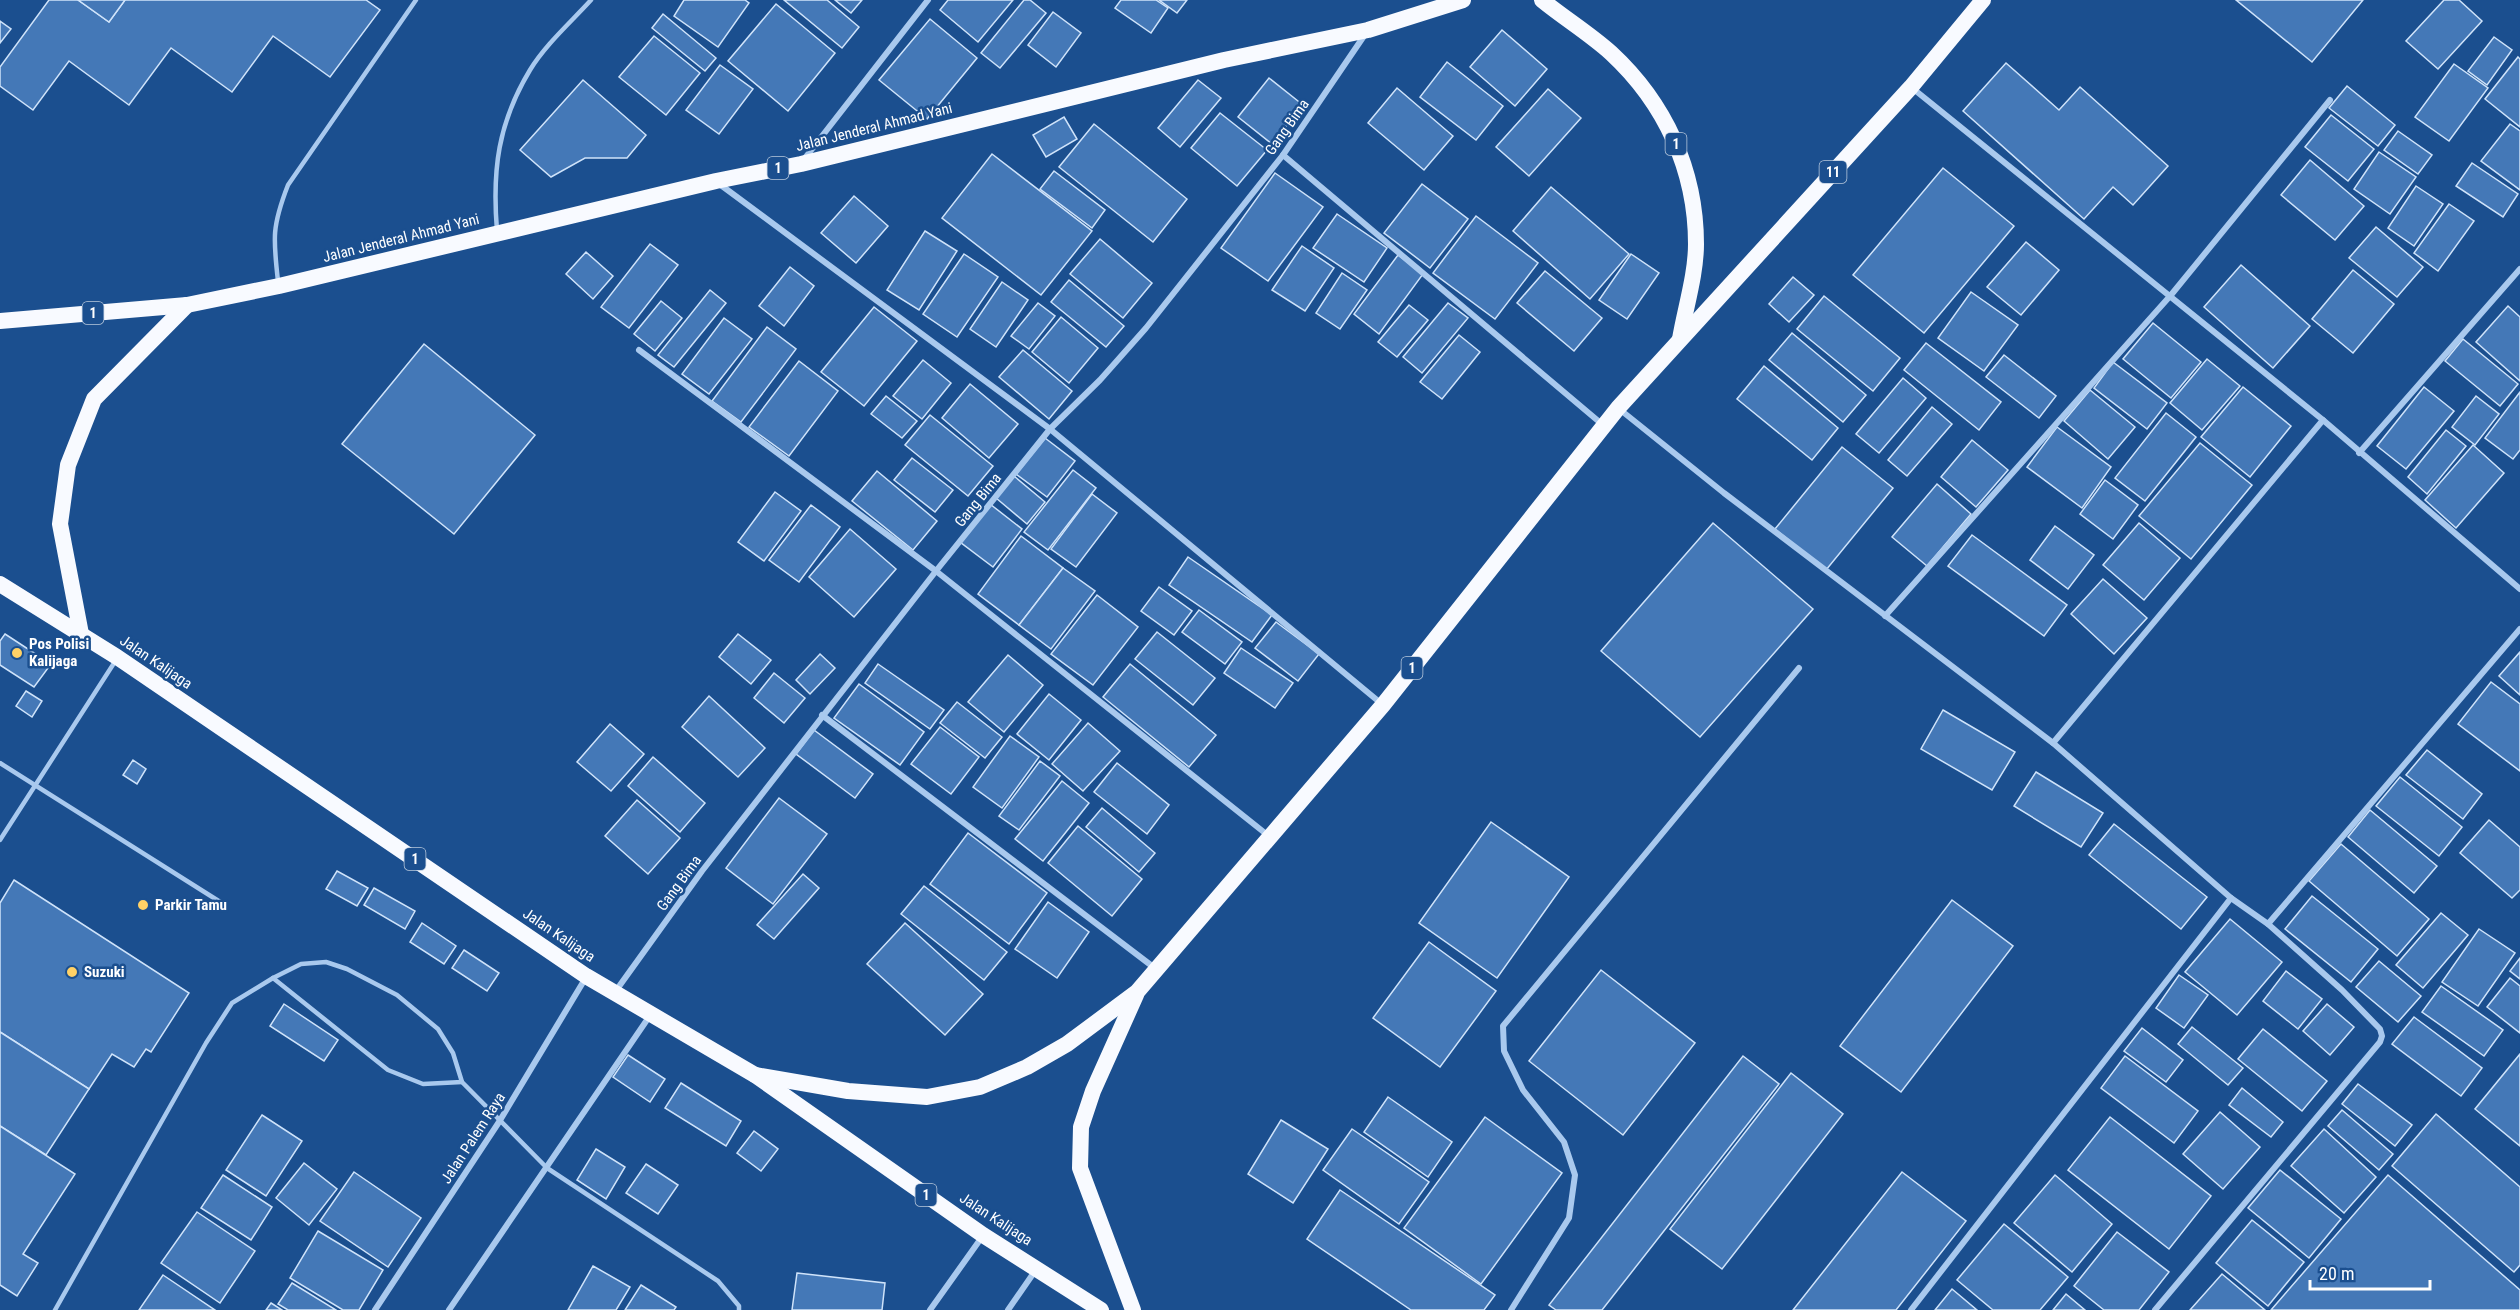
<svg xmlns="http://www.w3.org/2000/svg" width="2520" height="1310" viewBox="0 0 2520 1310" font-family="'Roboto Condensed',sans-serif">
<rect width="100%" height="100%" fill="#1b4f8f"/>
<g fill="#4478b7" stroke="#cfe3fa" stroke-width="1.5">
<path d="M49,0H78L109,22L125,0H366L380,10L330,77L273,36L232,92L171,48L129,105L69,61L33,110L0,86V67Z"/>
<path d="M78,0H125L109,22Z"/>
<path d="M684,0H745L749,3L718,47L674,16Z"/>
<path d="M784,0H827L859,27L842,48Z"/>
<path d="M835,0H862L851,13Z"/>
<path d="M948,0H1013L978,42L940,10Z"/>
<path d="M1024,0H1030L1046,13L1000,68L981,53Z"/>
<path d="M1121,0H1156L1168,8L1151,33L1115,8Z"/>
<path d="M1159,0H1187L1177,13Z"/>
<path d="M2236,0H2363L2312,62Z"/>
<path d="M2444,0H2459L2482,21L2438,69L2406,41Z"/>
<path d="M776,4L835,53L788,111L728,61Z"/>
<path d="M1053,12L1081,33L1056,67L1028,45Z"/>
<path d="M663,14L716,58L705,71L652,28Z"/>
<path d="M930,19L977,58L927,119L879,80Z"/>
<path d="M0,21L11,29L0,43Z"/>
<path d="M1502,30L1547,69L1515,106L1470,67Z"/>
<path d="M654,36L700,73L666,115L619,77Z"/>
<path d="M2494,37L2512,50L2487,85L2468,71Z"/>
<path d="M2518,57L2520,59V127L2485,99Z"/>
<path d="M1447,62L1503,106L1476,140L1420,97Z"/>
<path d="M2006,63L2059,110L2080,87L2168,166L2133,205L2113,187L2084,219L1963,111Z"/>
<path d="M2454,64L2488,88L2449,141L2415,117Z"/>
<path d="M720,65L753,89L719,134L686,110Z"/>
<path d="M1269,78L1303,105L1272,144L1238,117Z"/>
<path d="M583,80L646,135L627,158H585L551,177L520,150Z"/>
<path d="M1198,80L1221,98L1180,147L1158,128Z"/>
<path d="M2347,86L2395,125L2378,146L2329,108Z"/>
<path d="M1397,88L1453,136L1424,170L1368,123Z"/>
<path d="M1548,89L1581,118L1529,176L1496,147Z"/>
<path d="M1220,113L1267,150L1237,186L1191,148Z"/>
<path d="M2331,115L2374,149L2348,181L2305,147Z"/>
<path d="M1064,117L1077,139L1046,157L1033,135Z"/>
<path d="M1094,124L1187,199L1153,242L1059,167Z"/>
<path d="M2510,124L2520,131V190L2481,161Z"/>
<path d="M2398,131L2432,155L2418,174L2384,150Z"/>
<path d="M2379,152L2416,177L2390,214L2354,189Z"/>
<path d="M992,154L1092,231L1041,295L942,218Z"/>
<path d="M2310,160L2364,206L2335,240L2281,195Z"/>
<path d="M2472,163L2518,194L2503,217L2456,186Z"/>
<path d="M1943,168L2014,226L1924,333L1853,275Z"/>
<path d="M1054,171L1105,210L1092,228L1040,189Z"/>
<path d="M1275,173L1323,207L1268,281L1221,248Z"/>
<path d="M1422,184L1468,219L1430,268L1384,233Z"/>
<path d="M2416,186L2443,204L2414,246L2388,228Z"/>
<path d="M1551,187L1629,254L1590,299L1513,231Z"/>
<path d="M854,196L888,226L856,263L821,233Z"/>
<path d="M2449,204L2474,221L2438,271L2414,253Z"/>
<path d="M1337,214L1387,248L1364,282L1313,248Z"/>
<path d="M1476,216L1538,263L1495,319L1433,273Z"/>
<path d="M2376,227L2423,267L2397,297L2349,258Z"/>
<path d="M925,231L957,251L919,310L887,290Z"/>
<path d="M1100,239L1152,283L1123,318L1070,274Z"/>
<path d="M2026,242L2059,270L2021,315L1987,287Z"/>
<path d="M650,244L678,265L629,328L601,307Z"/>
<path d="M1302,246L1334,268L1305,311L1272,290Z"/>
<path d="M586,252L613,276L593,299L566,274Z"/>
<path d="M964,254L998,277L957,337L923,314Z"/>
<path d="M1631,254L1659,273L1627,319L1599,300Z"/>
<path d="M1398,255L1423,274L1379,334L1354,314Z"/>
<path d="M2241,265L2310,326L2273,368L2204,307Z"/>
<path d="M790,267L814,286L784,326L759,306Z"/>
<path d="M2353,270L2394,304L2353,353L2312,319Z"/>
<path d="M1545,271L1602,318L1574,351L1517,303Z"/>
<path d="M1342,273L1367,290L1340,329L1316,313Z"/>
<path d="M1793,277L1814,295L1789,322L1769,304Z"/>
<path d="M1069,280L1124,326L1106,347L1051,302Z"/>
<path d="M1002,282L1028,300L996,347L970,329Z"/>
<path d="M710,290L726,303L674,367L658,355Z"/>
<path d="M1971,292L2018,325L1984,371L1938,338Z"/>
<path d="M1824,296L1900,358L1873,391L1797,329Z"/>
<path d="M661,301L682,318L655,351L634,334Z"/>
<path d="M1038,303L1055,316L1029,349L1011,336Z"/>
<path d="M1448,303L1468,318L1422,373L1403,357Z"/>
<path d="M1409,305L1428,320L1397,357L1378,342Z"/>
<path d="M2508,306L2520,317V381L2476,342Z"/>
<path d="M874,307L917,341L864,406L821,372Z"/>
<path d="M1061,317L1098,348L1069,383L1032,352Z"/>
<path d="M724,318L752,339L709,394L682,374Z"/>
<path d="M2153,323L2201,362L2171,398L2123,359Z"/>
<path d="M767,327L796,349L741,422L712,401Z"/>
<path d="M1792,333L1866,395L1843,422L1769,360Z"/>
<path d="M1459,335L1480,352L1442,399L1420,382Z"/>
<path d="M2463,339L2518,384L2500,406L2445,361Z"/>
<path d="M1926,343L2001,402L1979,430L1904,370Z"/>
<path d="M424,344L535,435L454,534L342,444Z"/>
<path d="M1023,350L1072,391L1049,419L999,377Z"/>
<path d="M2004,355L2056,396L2039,418L1986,377Z"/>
<path d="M2207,359L2240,386L2202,430L2170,403Z"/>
<path d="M923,360L951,383L922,419L893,396Z"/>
<path d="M799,361L838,391L789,456L749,427Z"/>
<path d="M2113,362L2167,403L2147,429L2094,388Z"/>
<path d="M1764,366L1838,428L1812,460L1737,399Z"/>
<path d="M1903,378L1926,398L1879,453L1856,434Z"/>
<path d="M970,384L1018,424L989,458L942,418Z"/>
<path d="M2243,387L2291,426L2250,477L2201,437Z"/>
<path d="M2424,387L2454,411L2406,469L2377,446Z"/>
<path d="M2090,390L2135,427L2108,459L2064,421Z"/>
<path d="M2520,392V450L2513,459L2485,438Z"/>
<path d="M886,396L917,421L902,438L871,414Z"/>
<path d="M2476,396L2499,414L2475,445L2452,427Z"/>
<path d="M1932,407L1952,424L1907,476L1888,460Z"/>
<path d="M2166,413L2196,437L2145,501L2115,478Z"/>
<path d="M930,415L993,466L968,496L905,445Z"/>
<path d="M2057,427L2111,467L2082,508L2027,467Z"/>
<path d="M2446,430L2466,446L2427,494L2408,477Z"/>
<path d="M1045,438L1075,461L1047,497L1016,474Z"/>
<path d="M1972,440L2008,470L1976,507L1941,477Z"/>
<path d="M2200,443L2252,485L2191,559L2139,516Z"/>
<path d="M2473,445L2504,473L2456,528L2425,500Z"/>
<path d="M1842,447L1893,488L1826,570L1775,529Z"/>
<path d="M912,458L953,490L935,512L894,480Z"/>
<path d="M1073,470L1096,488L1048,550L1024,532Z"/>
<path d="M877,471L937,521L913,550L852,501Z"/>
<path d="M1014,476L1045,502L1027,524L996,498Z"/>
<path d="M2105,480L2138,505L2113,539L2080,514Z"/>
<path d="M1937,484L1971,514L1927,566L1892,537Z"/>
<path d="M775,492L801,511L764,561L738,542Z"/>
<path d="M1092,494L1117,513L1076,567L1051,549Z"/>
<path d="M990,504L1022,529L993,567L960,542Z"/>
<path d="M811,505L840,527L799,582L769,560Z"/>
<path d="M1713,523L1813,609L1700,737L1601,651Z"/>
<path d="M2139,523L2180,558L2144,600L2103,565Z"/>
<path d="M2055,526L2094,555L2068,589L2030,560Z"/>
<path d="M850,529L896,569L854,617L809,577Z"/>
<path d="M1972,535L2067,605L2044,636L1948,566Z"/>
<path d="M1021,536L1063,568L1019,625L978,594Z"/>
<path d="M1188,557L1272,615L1252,642L1169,585Z"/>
<path d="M1063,568L1095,591L1051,649L1019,625Z"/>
<path d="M2103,579L2147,618L2114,654L2071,614Z"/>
<path d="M1159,587L1192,611L1174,635L1141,611Z"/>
<path d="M1097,595L1138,627L1093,685L1051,654Z"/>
<path d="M1199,610L1242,642L1225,664L1182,632Z"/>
<path d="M1276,622L1319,654L1298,681L1255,648Z"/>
<path d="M1157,632L1215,678L1193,705L1135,659Z"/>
<path d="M5,634L51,664L34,687L0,665V641Z"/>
<path d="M738,634L771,660L751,684L719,657Z"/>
<path d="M1241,648L1293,683L1275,708L1224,673Z"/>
<path d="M2520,652V695L2499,676Z"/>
<path d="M820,654L835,668L810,694L796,680Z"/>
<path d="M1008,655L1043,685L1004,732L968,702Z"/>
<path d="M878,664L944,710L930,729L865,683Z"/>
<path d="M1130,664L1216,735L1189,767L1103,697Z"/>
<path d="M774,673L805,698L784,723L754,698Z"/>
<path d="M2491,682L2520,704V771L2458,724Z"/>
<path d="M859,684L924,732L900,765L834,718Z"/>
<path d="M26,691L42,701L32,717L16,706Z"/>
<path d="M1049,694L1081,720L1049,760L1017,734Z"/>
<path d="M709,696L765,748L738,777L682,727Z"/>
<path d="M957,702L1002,737L985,758L940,723Z"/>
<path d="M1943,710L2015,752L1992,790L1921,749Z"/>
<path d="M1088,723L1120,751L1083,791L1052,764Z"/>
<path d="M610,724L644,754L611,791L577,762Z"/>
<path d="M940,727L979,757L951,794L911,764Z"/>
<path d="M814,730L873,774L855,798L796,754Z"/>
<path d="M1010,736L1039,757L1002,808L973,787Z"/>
<path d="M2427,750L2482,794L2463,819L2406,775Z"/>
<path d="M653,757L705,803L680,832L628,786Z"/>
<path d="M133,760L146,769L137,784L123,775Z"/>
<path d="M1040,761L1060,776L1019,830L999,816Z"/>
<path d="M1117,763L1169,805L1147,834L1094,792Z"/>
<path d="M2036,772L2103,813L2081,847L2014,806Z"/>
<path d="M2400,777L2462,827L2439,856L2376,806Z"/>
<path d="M1062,781L1089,803L1043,861L1015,839Z"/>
<path d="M779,798L827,834L773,904L726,868Z"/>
<path d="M637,800L680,838L648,874L605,836Z"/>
<path d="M1102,808L1155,853L1139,872L1086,827Z"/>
<path d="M2370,810L2437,866L2414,893L2348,837Z"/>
<path d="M2489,820L2520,847V890L2512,898L2460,853Z"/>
<path d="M1491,822L1569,877L1497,978L1419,923Z"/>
<path d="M2114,824L2207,897L2181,929L2089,855Z"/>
<path d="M1078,826L1142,879L1112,916L1048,863Z"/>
<path d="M968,833L1047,893L1009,944L930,884Z"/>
<path d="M2341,844L2429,919L2397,956L2309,881Z"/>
<path d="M337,871L368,888L357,906L326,889Z"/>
<path d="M803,874L819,888L774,939L757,925Z"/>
<path d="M14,880L189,993L151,1052L146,1049L134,1067L112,1054L89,1089L0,1032V903Z"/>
<path d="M924,886L1007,952L984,980L901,914Z"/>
<path d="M374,888L415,911L405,929L364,905Z"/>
<path d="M2312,896L2378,949L2351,982L2285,929Z"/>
<path d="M1952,900L2013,946L1901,1092L1840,1046Z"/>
<path d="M1048,902L1089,932L1057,978L1015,949Z"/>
<path d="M2441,913L2468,935L2423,988L2396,965Z"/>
<path d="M2230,919L2282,962L2237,1015L2185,972Z"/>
<path d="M422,923L456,946L444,964L410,942Z"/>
<path d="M905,923L983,994L945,1035L867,964Z"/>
<path d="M2479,929L2515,953L2478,1006L2442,982Z"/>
<path d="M1429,942L1496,991L1440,1067L1373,1018Z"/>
<path d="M464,950L499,973L487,991L452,968Z"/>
<path d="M2520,958V979L2510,971Z"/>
<path d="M2379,961L2421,996L2398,1022L2356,987Z"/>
<path d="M1601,970L1695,1043L1623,1135L1529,1061Z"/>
<path d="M2286,971L2322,999L2298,1029L2263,1001Z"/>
<path d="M2179,975L2208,995L2184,1028L2156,1008Z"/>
<path d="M2510,978L2520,986V1033L2487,1007Z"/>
<path d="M2441,986L2503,1030L2484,1056L2422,1012Z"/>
<path d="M284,1004L338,1040L324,1061L270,1026Z"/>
<path d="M2327,1004L2354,1027L2330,1055L2303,1031Z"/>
<path d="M2414,1017L2482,1068L2461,1096L2392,1044Z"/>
<path d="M2192,1027L2243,1068L2228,1085L2178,1044Z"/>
<path d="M2142,1028L2183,1060L2166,1082L2124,1051Z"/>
<path d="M2263,1029L2327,1081L2302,1111L2238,1059Z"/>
<path d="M0,1032L89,1089L46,1155L0,1126Z"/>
<path d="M2520,1054V1146L2475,1109Z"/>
<path d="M628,1055L665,1079L650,1102L613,1077Z"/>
<path d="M1743,1056L1779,1084L1602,1310H1556L1549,1305Z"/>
<path d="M2125,1056L2198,1111L2174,1143L2101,1088Z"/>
<path d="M1791,1073L1843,1114L1722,1269L1670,1229Z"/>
<path d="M681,1083L741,1121L726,1146L665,1108Z"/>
<path d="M2358,1084L2412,1125L2395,1146L2342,1104Z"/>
<path d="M2242,1088L2283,1122L2271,1137L2229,1105Z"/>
<path d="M1388,1097L1452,1142L1428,1177L1364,1132Z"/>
<path d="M2342,1110L2393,1154L2379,1170L2328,1126Z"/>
<path d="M2220,1112L2260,1147L2223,1189L2183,1154Z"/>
<path d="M2436,1114L2520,1187V1265L2514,1272L2392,1166Z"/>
<path d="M262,1115L302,1141L266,1196L226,1170Z"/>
<path d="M1485,1117L1562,1173L1481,1284L1404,1228Z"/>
<path d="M2110,1117L2211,1196L2169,1249L2068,1170Z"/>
<path d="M1281,1120L1328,1149L1293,1203L1248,1174Z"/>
<path d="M0,1126L75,1174L23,1254L38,1263L17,1296L0,1285Z"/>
<path d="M1352,1129L1429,1182L1399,1224L1323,1170Z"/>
<path d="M2324,1129L2376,1177L2344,1213L2291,1166Z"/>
<path d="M754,1131L778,1149L761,1171L737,1153Z"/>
<path d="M596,1149L625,1167L606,1199L577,1180Z"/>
<path d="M304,1163L337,1189L309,1225L276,1198Z"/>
<path d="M646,1164L678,1185L658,1214L626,1193Z"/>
<path d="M2280,1170L2341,1219L2309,1258L2248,1208Z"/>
<path d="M354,1172L421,1218L388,1267L320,1221Z"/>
<path d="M1902,1172L1966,1221L1896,1310H1793Z"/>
<path d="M223,1175L272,1207L251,1240L201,1208Z"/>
<path d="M2055,1175L2112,1224L2072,1272L2014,1223Z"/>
<path d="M2388,1175L2520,1290V1310H2271Z"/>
<path d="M1340,1190L1495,1295L1484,1310H1411L1307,1239Z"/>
<path d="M197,1212L255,1251L220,1303L161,1263Z"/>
<path d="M2252,1220L2304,1262L2268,1306L2216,1263Z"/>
<path d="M2004,1224L2068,1277L2040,1310H1993L1957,1280Z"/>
<path d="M318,1231L383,1270L359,1310H343L290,1278Z"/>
<path d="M2117,1232L2169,1272L2139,1310H2104L2074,1286Z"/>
<path d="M593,1266L630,1287L616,1310H568Z"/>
<path d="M797,1273L885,1283L882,1310H792Z"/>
<path d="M2222,1274L2265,1310H2190Z"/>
<path d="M163,1275L215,1310H139Z"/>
<path d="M292,1283L336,1310H288L278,1304Z"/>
<path d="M641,1285L676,1307L674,1310H625Z"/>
<path d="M1952,1289L1977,1310H1935Z"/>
<path d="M2066,1294L2085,1310H2053Z"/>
<path d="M271,1303L282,1310H266Z"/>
</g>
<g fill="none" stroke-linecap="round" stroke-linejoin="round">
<g stroke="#a9c9ee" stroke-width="4.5">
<path d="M497,231C492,170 498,123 530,70C545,45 571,22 591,0"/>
<path d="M278,281C273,238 272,226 288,185L416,0"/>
<path d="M0,763L225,905"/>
<path d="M0,840L116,660"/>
<path d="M273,978L388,1070L423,1084L462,1082"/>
<path d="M55,1310L206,1043L232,1003L273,978L301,964L326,962L347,969L397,995L438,1029L453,1053L462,1082L547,1168L718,1281L739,1306V1310"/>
</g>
<g stroke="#a9c9ee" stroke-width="6">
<path d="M1911,87L2323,420L2520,589"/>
<path d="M1283,155L1603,425"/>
<path d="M805,158L928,0"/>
<path d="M718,183L1050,429L1383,705"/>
<path d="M639,350L936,571L1270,837"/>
<path d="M1618,408L1724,493L2053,743L2231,898L2268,924L2520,629"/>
<path d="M2359,453L2520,269"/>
<path d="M1885,616L2171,295L2330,100"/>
<path d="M822,715L1156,969"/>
<path d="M2053,743L2323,420"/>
<path d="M615,992L702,871L936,571L1050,429L1100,380L1146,328L1283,155L1366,33"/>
<path d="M375,1310L499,1122L585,979"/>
<path d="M449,1310L651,1014"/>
<path d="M930,1310L982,1237"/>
<path d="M1008,1310L1035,1271"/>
<path d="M1511,1310L1569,1218L1575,1175L1564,1142L1523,1090L1504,1051L1503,1026L1799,668"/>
<path d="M1911,1310L2231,898"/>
<path d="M2155,1310L2380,1042L2382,1036L2380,1029L2342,990L2268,924"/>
</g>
<g stroke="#f8faff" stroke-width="16">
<path d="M1542,0C1564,18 1590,34 1611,53C1665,103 1696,170 1696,244C1696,275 1685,309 1680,339"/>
<path d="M0,321L187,305L279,286L716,181L801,164L1224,60L1368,30L1463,0"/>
<path d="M0,584L117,657L586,976L755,1075L983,1235L1101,1310"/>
<path d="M81,634L60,524L68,465L94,399L187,305"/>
<path d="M755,1075L848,1091L927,1097L980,1087L1027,1067L1067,1044L1137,992L1383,705L1618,408L1911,87L1983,0"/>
<path d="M1133,1310L1080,1168L1081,1127L1093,1091L1136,995"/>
</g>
</g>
<g fill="#ffd166" stroke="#1b4f8f" stroke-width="2">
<circle cx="17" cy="653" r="6"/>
<circle cx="143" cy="905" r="6"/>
<circle cx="72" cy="972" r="6"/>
</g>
<g text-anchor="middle" stroke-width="5" stroke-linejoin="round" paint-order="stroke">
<g fill="#1b4f8f" stroke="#bbcadd" stroke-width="1.5">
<rect x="1665.5" y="133" width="21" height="22" rx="4.5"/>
<rect x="767.5" y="157" width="21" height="22" rx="4.5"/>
<rect x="1819.5" y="161" width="27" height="22" rx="4.5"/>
<rect x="82.5" y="302" width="21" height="22" rx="4.5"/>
<rect x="1401.5" y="657" width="21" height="22" rx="4.5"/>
<rect x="404.5" y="848" width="21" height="22" rx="4.5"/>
<rect x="915.5" y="1184" width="21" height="22" rx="4.5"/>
</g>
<g font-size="14" font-weight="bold" fill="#fff">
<text x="1676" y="149">1</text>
<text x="778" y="173">1</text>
<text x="1833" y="177">11</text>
<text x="93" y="318">1</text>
<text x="1412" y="673">1</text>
<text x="415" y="864">1</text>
<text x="926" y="1200">1</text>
</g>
<g font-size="15" fill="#fff" stroke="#1b4f8f">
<text transform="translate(874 127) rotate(-14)" y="5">Jalan Jenderal Ahmad Yani</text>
<text transform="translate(1287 127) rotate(-55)" y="5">Gang Bima</text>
<text transform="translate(401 238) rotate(-14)" y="5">Jalan Jenderal Ahmad Yani</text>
<text transform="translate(978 500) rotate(-51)" y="5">Gang Bima</text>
<text transform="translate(156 662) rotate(34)" y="5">Jalan Kalijaga</text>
<text transform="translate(679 883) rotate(-54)" y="5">Gang Bima</text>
<text transform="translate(559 935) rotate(34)" y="5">Jalan Kalijaga</text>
<text transform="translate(473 1138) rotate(-57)" y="5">Jalan Palem Raya</text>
<text transform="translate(996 1219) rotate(33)" y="5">Jalan Kalijaga</text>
</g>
<g font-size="15" font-weight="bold" fill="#fff" stroke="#1b4f8f" text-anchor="start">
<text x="29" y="649">Pos Polisi<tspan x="29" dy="17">Kalijaga</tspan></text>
<text x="155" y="910">Parkir Tamu</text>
<text x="84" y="977">Suzuki</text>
</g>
</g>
<path d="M2310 1280v9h120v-9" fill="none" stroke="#ffffff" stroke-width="3"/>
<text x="2319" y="1280" font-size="18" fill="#ffffff" stroke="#1b4f8f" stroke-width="4.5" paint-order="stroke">20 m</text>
</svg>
